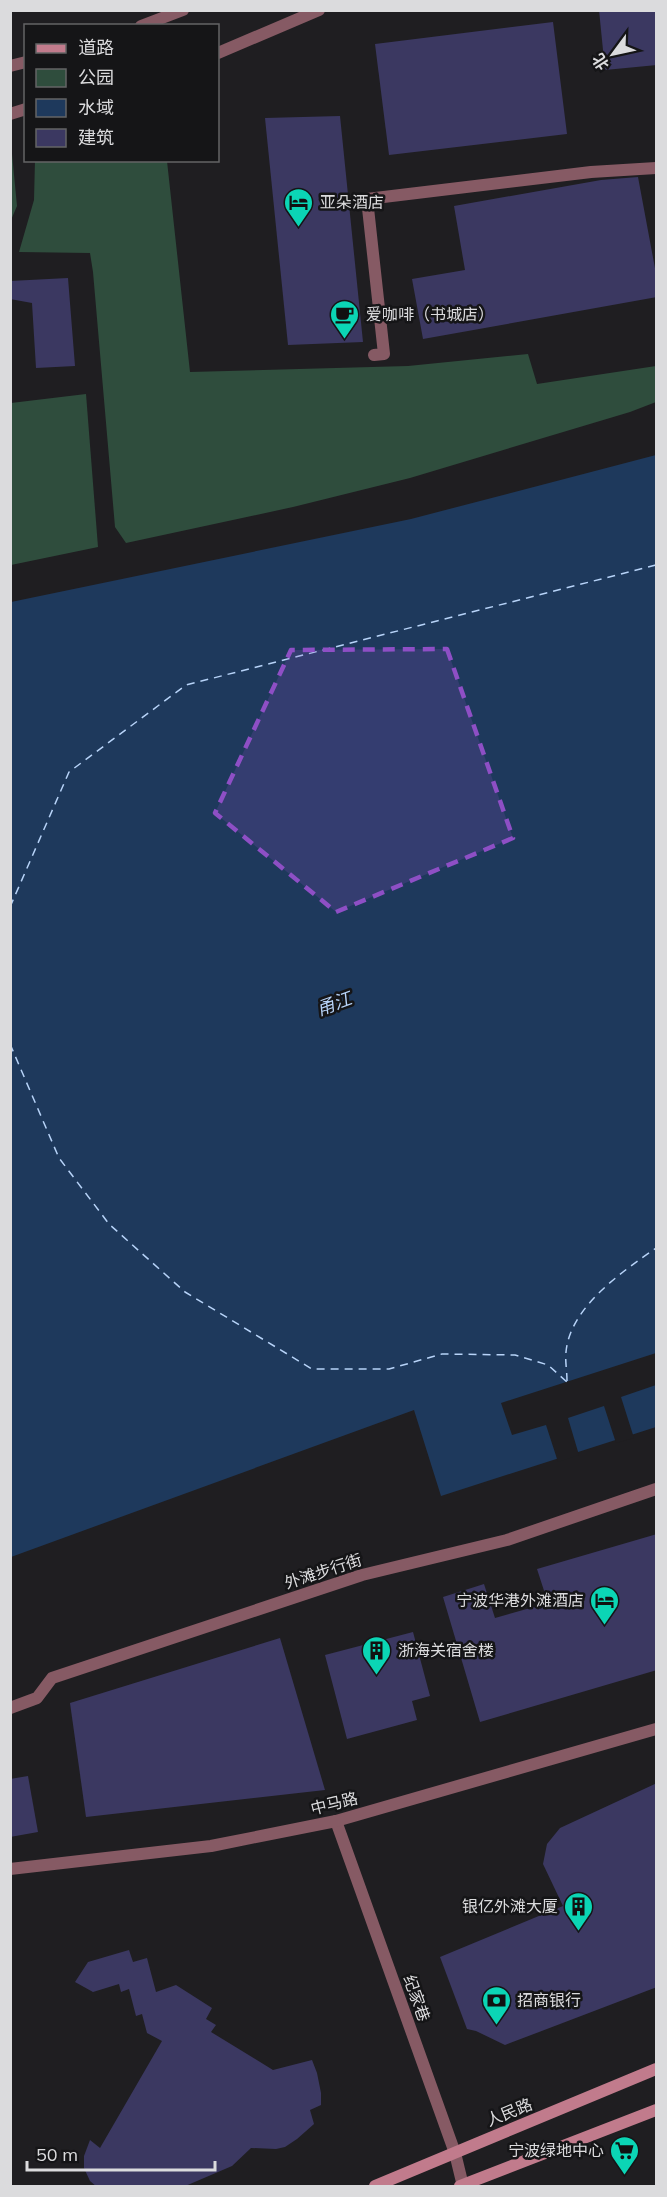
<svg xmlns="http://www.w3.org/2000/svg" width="667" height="2197" viewBox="0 0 667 2197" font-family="Mulish,'Noto Sans SC',sans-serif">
<rect width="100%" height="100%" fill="#1f1e21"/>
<g fill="#2f4d3d">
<path d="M10,133L17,206L11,220H10Z"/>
<path d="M35,160L167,161L190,372L408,366L528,354L537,384L656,366V402L630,412L410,478L293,507L126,543L115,527L93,272L90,253L19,252L34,200Z"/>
<path d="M86,394L98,547L11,565V403Z"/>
</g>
<path fill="#1e395c" d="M656,455V1427L441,1496L414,1410L11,1557V602L411,519Z"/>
<path fill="#1f1e21" d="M656,1353V1385L621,1397L634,1438L616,1443L604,1406L568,1418L579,1455L558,1462L546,1425L512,1435L501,1403Z"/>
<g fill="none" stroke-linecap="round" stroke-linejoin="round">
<g stroke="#b7d3f8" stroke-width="1.5" stroke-dasharray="8 6" stroke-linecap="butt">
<path d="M10,907L69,772L186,685L656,565"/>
<path d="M10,1044L59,1158L109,1224L185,1292L312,1369H389L442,1354L515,1355L548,1365L567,1382"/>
<path d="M567,1381C567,1371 565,1361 566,1352C570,1307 622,1272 656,1248"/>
</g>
</g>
<g fill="#3b3861">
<path d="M599,10H657V65L605,70Z"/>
<path d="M553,22L567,134L389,155L375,44Z"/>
<path d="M340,116L363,342L288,345L265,118Z"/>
<path d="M638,177L657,279V297L423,339L412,279L465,270L454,206L601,180Z"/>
<path d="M68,278L75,366L36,368L32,303L10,299V281Z"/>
<path d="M657,1534V1670L480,1722L443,1597L484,1584L495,1618L548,1603L537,1569Z"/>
<path d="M413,1632L430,1696L412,1701L417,1720L347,1739L325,1655Z"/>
<path d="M280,1638L325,1790L86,1817L70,1703Z"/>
<path d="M28,1776L38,1832L10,1837V1779Z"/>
<path d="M657,1783V1987L505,2045L476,2031L467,2029L440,1957L563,1906L543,1864L547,1844L560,1828Z"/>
<path d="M129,1950L133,1962L147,1958L156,1992L176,1985L212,2008L206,2019L216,2025L211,2032L273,2070L312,2060L317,2073L321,2093V2105L310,2110L314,2124L297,2139L285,2147L276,2149L251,2148L232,2166L183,2187H97L90,2181L84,2168V2156L90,2140L100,2148L162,2041L147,2033L142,2014L136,2016L129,1989L121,1992L119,1984L93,1992L75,1982L88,1962Z"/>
</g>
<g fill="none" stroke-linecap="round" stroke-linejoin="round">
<path stroke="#865a64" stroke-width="12" d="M10,1708L37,1698L52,1678L362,1575L507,1540L656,1489"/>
<path stroke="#865a64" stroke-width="12" d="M374,355L384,354L367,199L591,172L656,168"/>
<g stroke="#865a64" stroke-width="12">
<path d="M141,26L183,10"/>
<path d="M218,53L319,10"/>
<path d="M10,66L26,62"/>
<path d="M10,114L26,109"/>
<path d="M336,1821L455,2153L463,2186"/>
<path d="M10,1869L211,1846L336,1821L656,1729"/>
</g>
<g stroke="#c17b8c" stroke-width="12">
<path d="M375,2186L656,2069"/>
<path d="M460,2186L656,2110"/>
</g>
</g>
<path fill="#8e4fc5" fill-opacity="0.2" stroke="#8e4fc5" stroke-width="4.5" stroke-dasharray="12 8" stroke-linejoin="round" d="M447,649L513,838L336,912L215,813L291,650Z"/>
<defs>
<symbol id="hotel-pin" viewBox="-11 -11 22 30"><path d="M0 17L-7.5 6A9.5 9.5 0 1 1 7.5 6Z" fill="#0bd5b5" stroke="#151517"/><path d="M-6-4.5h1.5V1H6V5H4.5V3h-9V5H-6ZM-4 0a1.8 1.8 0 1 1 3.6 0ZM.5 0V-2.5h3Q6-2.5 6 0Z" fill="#111"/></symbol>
<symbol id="cafe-pin" viewBox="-11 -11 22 30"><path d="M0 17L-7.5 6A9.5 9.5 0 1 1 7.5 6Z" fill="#0bd5b5" stroke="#151517"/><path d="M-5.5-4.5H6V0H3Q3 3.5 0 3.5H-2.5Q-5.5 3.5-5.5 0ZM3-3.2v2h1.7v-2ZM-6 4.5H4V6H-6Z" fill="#111"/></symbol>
<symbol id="building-pin" viewBox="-11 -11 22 30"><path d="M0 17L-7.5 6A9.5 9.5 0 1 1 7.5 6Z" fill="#0bd5b5" stroke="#151517"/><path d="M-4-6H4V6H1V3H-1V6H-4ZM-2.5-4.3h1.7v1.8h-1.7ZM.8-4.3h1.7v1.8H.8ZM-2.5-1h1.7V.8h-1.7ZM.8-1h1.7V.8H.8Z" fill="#111"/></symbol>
<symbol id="bank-pin" viewBox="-11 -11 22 30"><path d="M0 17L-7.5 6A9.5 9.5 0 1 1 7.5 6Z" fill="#0bd5b5" stroke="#151517"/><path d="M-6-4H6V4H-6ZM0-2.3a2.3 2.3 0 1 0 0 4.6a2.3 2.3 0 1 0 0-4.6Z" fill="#111"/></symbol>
<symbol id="supermarket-pin" viewBox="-11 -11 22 30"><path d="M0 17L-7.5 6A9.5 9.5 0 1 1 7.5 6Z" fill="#0bd5b5" stroke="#151517"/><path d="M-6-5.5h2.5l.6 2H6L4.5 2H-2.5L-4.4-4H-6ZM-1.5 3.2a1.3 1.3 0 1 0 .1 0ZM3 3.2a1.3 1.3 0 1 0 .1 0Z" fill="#111"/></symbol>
</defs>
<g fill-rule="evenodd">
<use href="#hotel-pin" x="282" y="186" width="33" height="45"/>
<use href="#cafe-pin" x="328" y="298" width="33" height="45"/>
<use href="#hotel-pin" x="588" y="1584" width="33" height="45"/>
<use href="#building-pin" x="360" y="1634" width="33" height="45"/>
<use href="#building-pin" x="562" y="1890" width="33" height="45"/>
<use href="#bank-pin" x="480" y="1984" width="33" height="45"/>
<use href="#supermarket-pin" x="608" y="2134" width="33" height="45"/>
</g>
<g text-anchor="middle" stroke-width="5" stroke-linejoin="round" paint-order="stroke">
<g font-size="16" fill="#dbdbdd" stroke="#151517" text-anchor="start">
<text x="320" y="208">亚朵酒店</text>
<text x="366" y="320">爱咖啡（书城店）</text>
<text x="584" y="1606" text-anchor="end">宁波华港外滩酒店</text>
<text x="398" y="1656">浙海关宿舍楼</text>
<text x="558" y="1912" text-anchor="end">银亿外滩大厦</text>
<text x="517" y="2006">招商银行</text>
<text x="604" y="2156" text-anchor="end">宁波绿地中心</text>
</g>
<g font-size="16" fill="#dbdbdd" stroke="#151517">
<text transform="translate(323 1571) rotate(-18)" y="6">外滩步行街</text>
<text transform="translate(334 1803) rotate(-14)" y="6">中马路</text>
<text transform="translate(417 1998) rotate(70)" y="6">纪家巷</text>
<text transform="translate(509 2112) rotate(-22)" y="6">人民路</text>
</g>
<g font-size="18" font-style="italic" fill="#b7d3f8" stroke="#151517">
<text transform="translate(334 1004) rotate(-20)" y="6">甬江</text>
</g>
</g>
<rect width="667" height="2197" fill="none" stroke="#dbdbdd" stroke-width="24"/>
<rect x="24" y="24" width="195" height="138" fill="#151517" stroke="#646466" stroke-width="1.5"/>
<rect x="36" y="44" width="30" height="9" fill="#c17b8c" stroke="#646466" stroke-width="1.5"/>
<text x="78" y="54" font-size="18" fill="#dbdbdd">道路</text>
<rect x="36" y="69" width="30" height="18" fill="#2f4d3d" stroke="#646466" stroke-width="1.5"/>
<text x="78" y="84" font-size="18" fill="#dbdbdd">公园</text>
<rect x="36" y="99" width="30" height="18" fill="#1e395c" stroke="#646466" stroke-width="1.5"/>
<text x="78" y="114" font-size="18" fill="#dbdbdd">水域</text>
<rect x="36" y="129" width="30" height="18" fill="#3b3861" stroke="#646466" stroke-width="1.5"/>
<text x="78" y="144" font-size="18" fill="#dbdbdd">建筑</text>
<g transform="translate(613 54) rotate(237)" stroke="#151517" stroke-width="4.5" paint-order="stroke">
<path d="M0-4.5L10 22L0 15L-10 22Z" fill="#dbdbdd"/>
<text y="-9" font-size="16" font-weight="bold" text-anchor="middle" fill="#dbdbdd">北</text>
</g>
<path d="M27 2161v9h188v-9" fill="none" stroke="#dbdbdd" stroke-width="3"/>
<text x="36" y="2161" font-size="18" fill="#dbdbdd" stroke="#151517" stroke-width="4.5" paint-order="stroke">50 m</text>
</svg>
